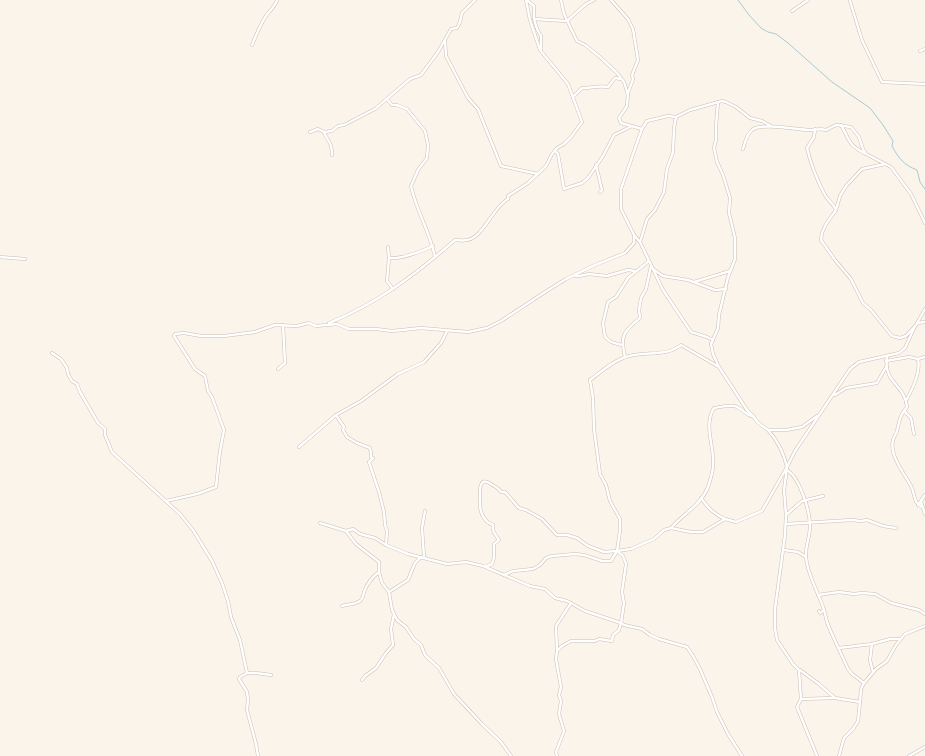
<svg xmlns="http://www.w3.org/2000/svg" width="925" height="756" viewBox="0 0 925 756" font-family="Commissioner,sans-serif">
<rect width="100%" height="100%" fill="#faf4eb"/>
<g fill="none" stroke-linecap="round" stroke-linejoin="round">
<path stroke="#a9cbd2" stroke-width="1" d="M738,0L749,15L761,28L768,32L776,34L788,43L832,82L870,108L883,125L893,141L892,146C899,159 904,165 917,170L920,182L925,189"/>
<defs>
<g id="street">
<path d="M527,0L534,6V19L567,21L586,4L594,0"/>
<path d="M561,0L564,14L577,41L585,45L600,57L617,73L624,82L628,95"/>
<path d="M611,0L628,19L633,29L638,60L632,75L633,79L628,93L627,106L619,118L621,123L642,129"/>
<path d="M850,1L862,40L882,82L925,84"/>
<path d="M792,11L808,0"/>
<path d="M534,19L537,29L541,36V49"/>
<path d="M445,40L446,56L468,98L478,109L501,166L538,174"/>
<path d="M252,45C256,35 260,25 266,16C270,10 275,7 277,0"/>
<path d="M920,51L925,49"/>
<path d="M573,97L582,88C591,88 599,85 608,87L615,78L621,79"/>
<path d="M387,99L392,105H397L407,109L425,131L428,145L427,158L418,170L411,186C416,210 430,232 435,257"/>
<path d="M718,102L716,126V140L714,148L717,162L723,175L730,198L729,213L735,238V259L728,277L719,315L718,328L711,344L713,354L719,367L747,410L754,417"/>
<path d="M841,125C851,142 847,144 866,154"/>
<path d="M815,129L814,137L807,148C811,165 817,180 825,195C828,201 834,204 836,210L826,224L822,233L821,240L835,260L851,279L863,303L871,310L892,336L900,338L906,336L916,325L925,309"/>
<path d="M310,132L318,129L324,132L332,131L338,126L344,125L375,109L410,79L421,75L438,52L451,29L457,28L460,22L462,13L475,0"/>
<path d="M324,132C328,143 332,141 332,155"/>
<path d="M743,149C745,143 746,135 752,130C763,122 797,130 811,130C817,130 820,128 826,130L836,125L851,127L859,137L863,149L866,154L891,167L894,171L911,194L925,223"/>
<path d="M555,151L558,154L564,189L582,183L588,178L603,156L614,135L632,126"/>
<path d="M596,165L602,190L600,192"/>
<path d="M836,210L840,196L846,186L862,169L885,164"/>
<path d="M634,235L621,209V189L639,137L642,129L647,121L668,116L676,117L690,110L722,101L726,102L736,107L750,118L762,121L771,126"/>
<path d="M640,242L647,219L655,210L664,192L667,169L673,152L674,128L676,117"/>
<path d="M388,247L389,258C403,259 420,252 433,246"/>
<path d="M0,257L25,259"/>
<path d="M389,258L387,281L393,289"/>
<path d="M653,269L663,276L688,280L715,290L726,289"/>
<path d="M575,276H579L589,274L607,276L628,270L635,271"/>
<path d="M694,282L730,271"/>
<path d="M329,323C378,303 415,275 455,240C459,240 463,241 467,240C483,238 493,207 508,199V196L528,183L546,166L552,154L557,148L564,144L571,137L582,122L568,84L540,50L530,20L526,0"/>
<path d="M917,323L925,322"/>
<path d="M622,345L611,342L605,337L603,323L608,302L616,297L628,278L649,261"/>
<path d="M52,353L61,359L67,368L68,374L72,381L77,384L80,392L98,423L105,429V435L112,452L180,514L193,530L212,561L222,583L228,601L231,617L240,640L247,673H256L271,675"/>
<path d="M887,356C883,384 905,384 907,407L904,411L911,418L914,434"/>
<path d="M625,357C620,335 623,332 640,318L639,310L641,298L646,289L651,266"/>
<path d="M886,361L909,357L918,359L925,357"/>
<path d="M278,369L285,363L283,325"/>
<path d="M835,395L846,388L877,383L886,367"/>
<path d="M907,399C913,388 921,372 918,359"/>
<path d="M904,411C899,418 899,423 897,431C896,434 894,437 893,440C889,455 904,473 911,486C915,493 913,503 922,507"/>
<path d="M336,415L344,427L343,430L347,437L357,443L370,448L371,453V457L373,458L369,462L379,492L384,512L385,525L387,531L386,545"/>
<path d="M768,430H786L802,427L817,416"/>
<path d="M299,447L336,415L361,401L398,374L424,362L441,343L447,331"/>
<path d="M787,470C800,478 810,511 810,526C810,537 805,547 806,557C807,575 819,593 824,610L820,613L819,611"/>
<path d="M701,498C708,508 714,514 725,519"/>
<path d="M922,499L921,502L925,514"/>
<path d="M166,501L197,494L216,487L220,451L224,430L212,397L208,391L205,376L195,369L174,336L175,334L184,333L201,336H224L255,332L275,325L297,326L309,323L316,326L337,324L349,329H376L392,331L421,328L468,332L487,328L501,321L542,294L566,279L595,265L625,253L634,243V235L640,242L663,290L691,332L707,337L713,340L711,344"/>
<path d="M918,505L925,495"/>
<path d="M786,515L802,501L823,496"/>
<path d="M320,523L346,531L353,529L360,534L375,538L386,545L408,554L447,564L466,562L483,566L530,586L545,589L555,598L567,601L585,611L621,623L624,625L642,629L650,635L659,639L687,647L693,656L700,669L712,697L717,712L728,734L742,756"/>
<path d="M786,524L852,520L861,521L867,520L883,526L896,528"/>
<path d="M346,531L356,544L379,562V572L382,583L389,592L392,610L397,620L406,627L414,639L421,645L425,655L439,668L454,694L482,724L501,742L511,756"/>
<path d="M784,550L798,552L806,557"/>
<path d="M424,557L422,528L425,511"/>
<path d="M485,567L492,564L494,558V544L499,540C495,534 492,532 493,525C482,521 479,509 480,499C480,493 478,475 491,484C495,487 498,487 501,492H505L519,508L526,510L542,519L557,535H567L577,538L588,546L604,552L617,551"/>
<path d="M504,575L513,571L533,569L540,565L546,558L552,556L575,554L584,555L602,561H611L617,551L620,531V519L610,501L606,485L600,474L594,429L593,398L590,380C601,372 610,363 623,358C642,350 665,358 681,345L719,367"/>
<path d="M389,592L408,580L415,563L421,557"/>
<path d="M818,595L839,592L854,594L862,593L875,594L891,603L919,610L925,614"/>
<path d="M571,603L556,626L557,651L562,646L571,641H595L599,639L612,641L613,635L619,630L621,623L624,603L622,592L626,564L623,556L617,551L631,549L654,539L664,530L671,528L691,532H703L725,519L736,522L762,511L787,467C784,454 777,440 768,430C763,426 756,423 754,417C745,415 744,410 737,407C731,404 720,407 714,408C703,425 715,448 713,466C713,472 710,481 708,487C701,505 683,514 671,528"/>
<path d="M342,606C348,604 354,605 360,601C363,599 363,596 364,592C367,584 372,577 379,572"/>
<path d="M872,644L870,660L873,672"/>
<path d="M839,648L872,644L890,639H900"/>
<path d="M800,670L819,684L835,698L860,702L861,689L864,683L852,674L848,669L831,632L827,622L824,610"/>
<path d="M247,673L240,677L239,679L247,692L248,700L247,710L256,744L258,756"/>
<path d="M362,680L365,676L376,668L386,653L393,645L391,629L394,614"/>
<path d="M864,683L876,669L887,661L896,645L905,634L925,626"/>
<path d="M801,699L834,698"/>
<path d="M557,756L556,752L564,731L559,714L561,701L559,695L561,687L556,659L557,651"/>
<path d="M817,756L797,707L801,699L799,670L793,664L777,640L775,628V609L785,535L786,515L784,490L787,467L795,451L850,369L859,362L899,353L905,348L915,326"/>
<path d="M839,756L844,738L853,729L858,721L860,702"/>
<path d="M909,756L925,747"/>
</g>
</defs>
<use href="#street" stroke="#cbbdb2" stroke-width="3.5"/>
<use href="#street" stroke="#fff" stroke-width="2.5"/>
</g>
</svg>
